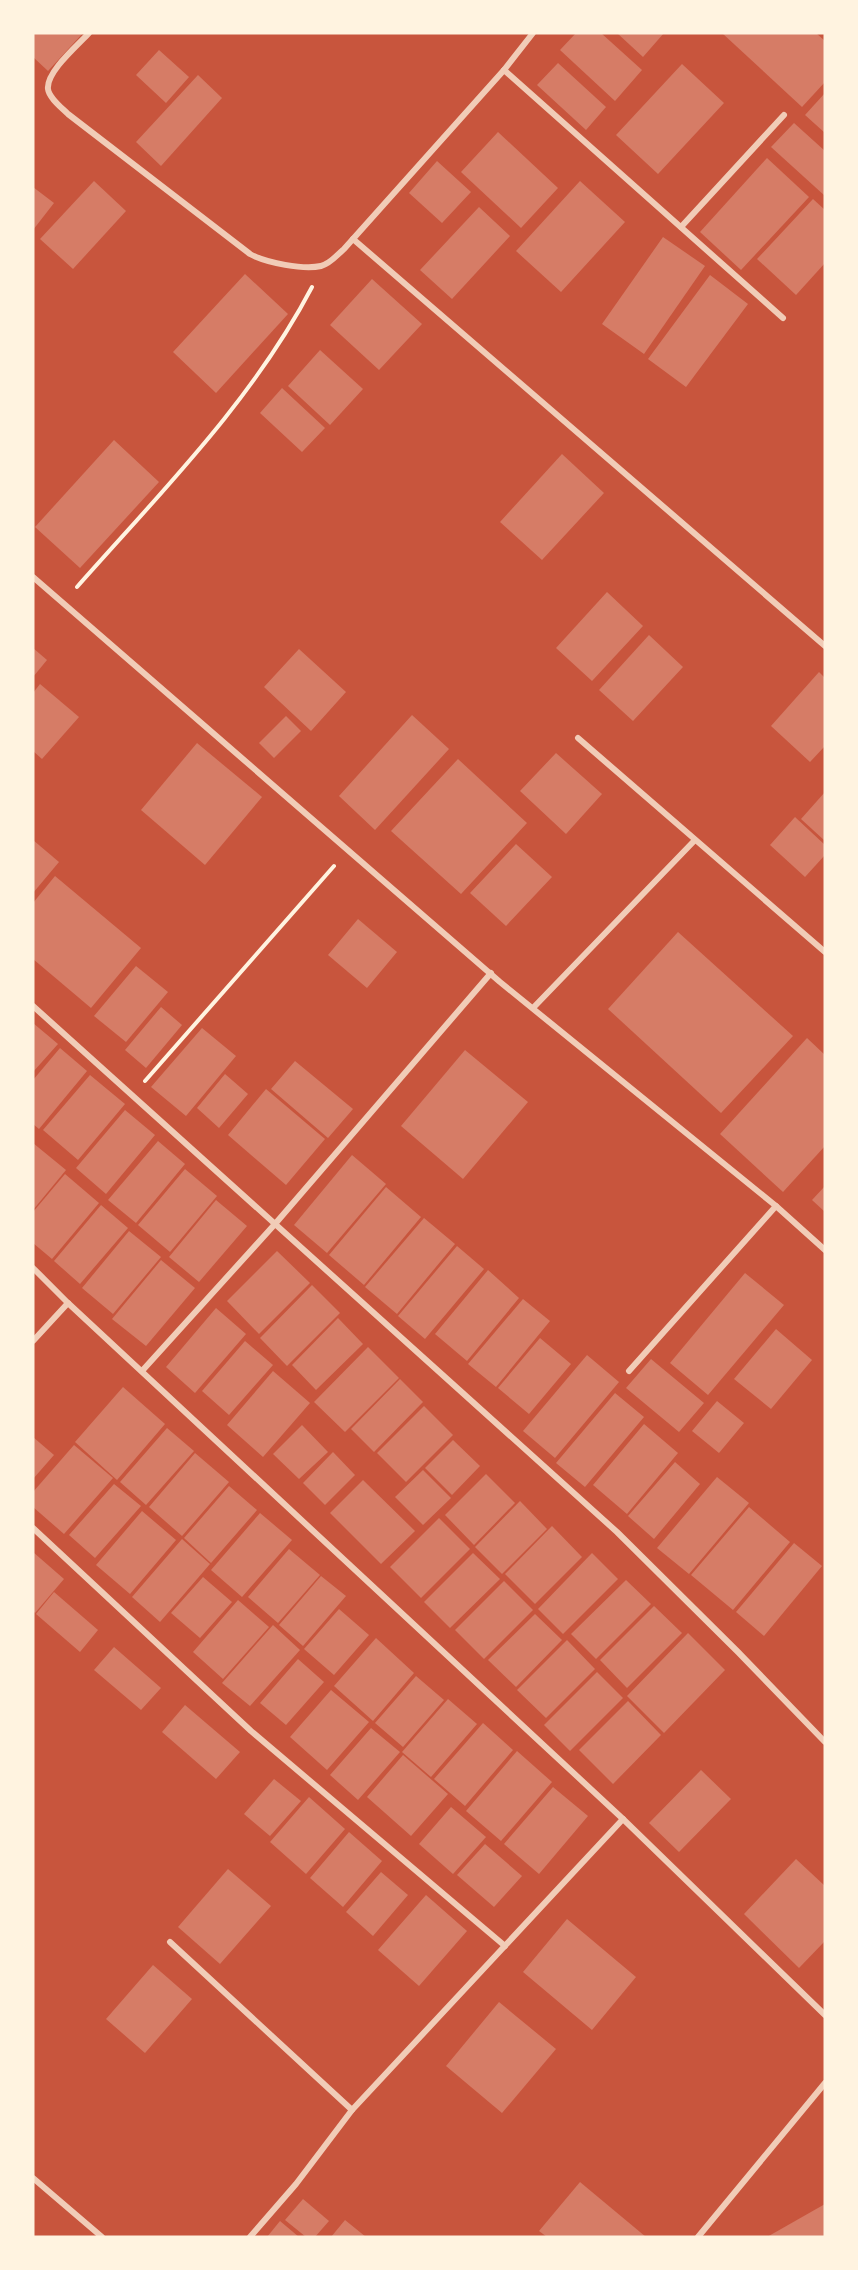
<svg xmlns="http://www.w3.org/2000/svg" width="858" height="2270" viewBox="0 0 858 2270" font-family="'Source Sans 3',sans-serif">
<rect width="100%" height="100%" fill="#c8553d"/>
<g fill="#d67c66">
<path d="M33,33H83L48,71L33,57Z"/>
<path d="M576,33H601L642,70L615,101L560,50Z"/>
<path d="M617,33H664L643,57Z"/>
<path d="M722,33H816L825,41V82L802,107Z"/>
<path d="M159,50L189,77L166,103L136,75Z"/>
<path d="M558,63L606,107L586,130L537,85Z"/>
<path d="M682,64L724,103L658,174L616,135Z"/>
<path d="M198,75L222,98L161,166L136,142Z"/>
<path d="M825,93V133L805,115Z"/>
<path d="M794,123L825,151V196L771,147Z"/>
<path d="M498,132L558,188L521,228L461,172Z"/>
<path d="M767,158L809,197L741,270L700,232Z"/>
<path d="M437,161L471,192L442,223L409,193Z"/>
<path d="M94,181L126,211L73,269L40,239Z"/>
<path d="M580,181L625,222L561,292L516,251Z"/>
<path d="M33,187L54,203L33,230Z"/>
<path d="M813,199L825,210V263L796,295L757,259Z"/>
<path d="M479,207L510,236L452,299L420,270Z"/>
<path d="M663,237L705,266L644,354L602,324Z"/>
<path d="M245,274L288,314L216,393L173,352Z"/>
<path d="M710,275L748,304L686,387L648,359Z"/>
<path d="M372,279L422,324L379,370L330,325Z"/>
<path d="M320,350L363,389L330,425L288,386Z"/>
<path d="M282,388L325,428L302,452L260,413Z"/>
<path d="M114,440L159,482L80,568L35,527Z"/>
<path d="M562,454L604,493L542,560L500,522Z"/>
<path d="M607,592L643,626L592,681L556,648Z"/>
<path d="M649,635L683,667L633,721L599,690Z"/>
<path d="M33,648L47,660L33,677Z"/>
<path d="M299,649L346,692L311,731L264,687Z"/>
<path d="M819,672L825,678V746L810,762L771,726Z"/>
<path d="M40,684L79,717L42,759L33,751V693Z"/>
<path d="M412,715L449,749L375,830L339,796Z"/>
<path d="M286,716L301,731L274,758L259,743Z"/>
<path d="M197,743L262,797L205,865L141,810Z"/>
<path d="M556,753L602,794L566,834L520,791Z"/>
<path d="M458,759L527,823L461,894L391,831Z"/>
<path d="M825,792V841L801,819Z"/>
<path d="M795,817L825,845V855L805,877L770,845Z"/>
<path d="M33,840L59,862L33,893Z"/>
<path d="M516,844L552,877L506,926L470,893Z"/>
<path d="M55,876L141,948L91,1008L33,959V903Z"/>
<path d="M358,919L397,952L367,988L328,955Z"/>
<path d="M678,932L793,1036L721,1113L608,1009Z"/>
<path d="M136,966L168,992L126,1042L94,1016Z"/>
<path d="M161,1007L182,1025L146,1068L125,1050Z"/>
<path d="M33,1023L58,1044L33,1072Z"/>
<path d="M202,1028L236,1056L186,1116L151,1087Z"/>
<path d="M807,1038L825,1055V1146L783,1192L720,1134Z"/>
<path d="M60,1048L87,1071L39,1129L33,1124V1080Z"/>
<path d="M465,1050L528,1102L463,1179L401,1126Z"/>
<path d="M295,1061L353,1109L328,1138L271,1089Z"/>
<path d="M225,1074L248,1094L219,1128L197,1108Z"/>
<path d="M90,1075L125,1104L78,1160L43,1130Z"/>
<path d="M266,1089L325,1139L286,1185L228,1135Z"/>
<path d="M125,1110L155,1135L106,1194L76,1168Z"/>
<path d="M158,1141L185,1164L136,1223L108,1200Z"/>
<path d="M33,1143L66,1170L33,1210Z"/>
<path d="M352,1155L386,1184L327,1253L294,1225Z"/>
<path d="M185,1169L217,1196L170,1252L138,1225Z"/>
<path d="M65,1174L99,1203L52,1259L33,1243V1212Z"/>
<path d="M825,1186V1212L812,1200Z"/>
<path d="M386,1187L421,1217L364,1285L329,1255Z"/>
<path d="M216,1200L247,1226L199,1282L169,1257Z"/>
<path d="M101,1205L128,1228L80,1284L54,1261Z"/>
<path d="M424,1218L455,1244L397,1314L365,1287Z"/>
<path d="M129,1231L161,1257L113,1314L82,1288Z"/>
<path d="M457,1246L484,1269L425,1339L398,1316Z"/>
<path d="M277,1251L310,1283L259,1334L227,1301Z"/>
<path d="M161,1260L195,1288L146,1346L112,1319Z"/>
<path d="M488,1270L519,1298L467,1361L435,1334Z"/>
<path d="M745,1273L784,1305L708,1395L670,1363Z"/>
<path d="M312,1285L340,1313L287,1366L260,1338Z"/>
<path d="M523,1299L550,1321L496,1387L468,1364Z"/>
<path d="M216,1308L246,1334L195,1393L166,1367Z"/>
<path d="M338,1318L363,1344L316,1390L292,1365Z"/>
<path d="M776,1329L812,1360L771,1409L734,1379Z"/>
<path d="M540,1338L571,1364L529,1414L498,1388Z"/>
<path d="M245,1341L273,1365L229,1415L202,1391Z"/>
<path d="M368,1347L399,1378L345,1432L314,1402Z"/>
<path d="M587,1355L619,1382L555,1458L523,1431Z"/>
<path d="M651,1359L704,1403L679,1432L626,1388Z"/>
<path d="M273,1371L310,1403L263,1457L227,1425Z"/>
<path d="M400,1379L423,1402L374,1452L351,1429Z"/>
<path d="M123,1387L165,1424L117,1480L75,1442Z"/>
<path d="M615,1393L644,1417L585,1487L556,1463Z"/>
<path d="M717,1401L744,1423L719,1453L692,1431Z"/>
<path d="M424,1406L453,1435L406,1482L377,1453Z"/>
<path d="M644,1424L678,1453L627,1514L593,1485Z"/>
<path d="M302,1425L328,1452L299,1479L273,1454Z"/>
<path d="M167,1428L194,1451L146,1505L120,1482Z"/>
<path d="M33,1437L54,1455L33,1479Z"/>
<path d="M453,1440L480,1466L452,1495L425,1468Z"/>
<path d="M74,1445L113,1478L64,1534L33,1507V1492Z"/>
<path d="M333,1452L355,1475L325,1505L303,1483Z"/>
<path d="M195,1453L229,1482L182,1536L149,1507Z"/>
<path d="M675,1462L700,1484L654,1539L628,1516Z"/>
<path d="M423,1470L451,1498L423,1525L395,1497Z"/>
<path d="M486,1474L515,1503L474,1545L445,1515Z"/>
<path d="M717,1477L749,1503L689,1574L657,1548Z"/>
<path d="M363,1480L415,1531L381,1564L330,1513Z"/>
<path d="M114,1484L141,1506L95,1558L69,1535Z"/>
<path d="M229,1486L257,1510L211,1563L184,1538Z"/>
<path d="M520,1501L547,1529L502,1574L475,1547Z"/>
<path d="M749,1507L790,1542L733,1610L691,1575Z"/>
<path d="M142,1511L176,1540L130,1594L96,1565Z"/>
<path d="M260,1513L292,1540L242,1597L211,1570Z"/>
<path d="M439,1518L470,1549L421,1598L390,1567Z"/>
<path d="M552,1526L582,1557L535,1604L505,1574Z"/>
<path d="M182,1539L210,1564L160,1622L132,1597Z"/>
<path d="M794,1543L822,1566L764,1636L736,1612Z"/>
<path d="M289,1549L320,1575L278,1623L248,1597Z"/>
<path d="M33,1552L64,1579L35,1613L33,1611Z"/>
<path d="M473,1553L500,1579L450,1628L424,1602Z"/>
<path d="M592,1553L618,1579L563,1634L538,1609Z"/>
<path d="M321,1576L346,1596L303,1646L279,1625Z"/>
<path d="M203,1577L232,1602L200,1638L171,1613Z"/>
<path d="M626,1580L651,1604L596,1659L571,1634Z"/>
<path d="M504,1581L533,1610L484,1659L455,1630Z"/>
<path d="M54,1592L98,1630L80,1652L36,1614Z"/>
<path d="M238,1600L269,1627L223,1679L193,1652Z"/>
<path d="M654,1606L682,1633L627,1688L600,1660Z"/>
<path d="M339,1609L369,1635L334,1675L304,1649Z"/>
<path d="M535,1614L562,1640L516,1687L488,1660Z"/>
<path d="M273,1625L300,1650L250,1706L222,1683Z"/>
<path d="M688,1633L725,1670L664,1733L627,1696Z"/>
<path d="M376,1638L414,1673L373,1721L334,1686Z"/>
<path d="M567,1640L595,1669L546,1718L517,1690Z"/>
<path d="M114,1647L161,1688L141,1710L94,1670Z"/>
<path d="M298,1659L324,1682L286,1725L260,1703Z"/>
<path d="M597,1672L623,1698L570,1751L544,1725Z"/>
<path d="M416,1676L444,1700L403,1747L375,1723Z"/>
<path d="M331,1690L369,1722L327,1770L290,1737Z"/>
<path d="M448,1699L477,1724L431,1777L402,1752Z"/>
<path d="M628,1701L661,1735L613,1784L579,1750Z"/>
<path d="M185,1705L240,1752L216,1779L162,1732Z"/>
<path d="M483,1723L513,1750L465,1806L434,1779Z"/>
<path d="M371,1728L400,1752L358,1800L330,1775Z"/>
<path d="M517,1751L552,1782L501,1841L466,1811Z"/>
<path d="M403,1755L448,1794L411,1836L367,1797Z"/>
<path d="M701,1770L731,1799L679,1852L649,1823Z"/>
<path d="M274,1779L301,1801L270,1836L244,1814Z"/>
<path d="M553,1787L588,1816L539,1874L504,1844Z"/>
<path d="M309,1797L345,1829L306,1874L270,1842Z"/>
<path d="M451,1807L486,1837L453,1874L419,1844Z"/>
<path d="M349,1832L382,1861L343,1907L310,1878Z"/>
<path d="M485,1844L522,1876L494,1907L457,1875Z"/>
<path d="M796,1859L825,1886V1941L799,1968L744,1914Z"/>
<path d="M228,1869L271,1906L220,1964L178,1927Z"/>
<path d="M381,1872L408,1895L373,1936L346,1912Z"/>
<path d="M426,1895L467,1931L419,1986L378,1950Z"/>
<path d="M567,1919L636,1977L592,2030L523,1972Z"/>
<path d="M153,1965L192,1999L145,2053L106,2019Z"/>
<path d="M499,2002L556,2049L502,2113L446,2066Z"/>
<path d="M580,2182L646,2237H547L539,2231Z"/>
<path d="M303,2199L329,2221L315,2237H306L285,2220Z"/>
<path d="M825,2204V2237H767Z"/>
<path d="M345,2220L366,2237H331Z"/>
<path d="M280,2221L299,2237H267Z"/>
</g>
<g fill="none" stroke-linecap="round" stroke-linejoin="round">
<g stroke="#fff3e0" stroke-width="4">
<path d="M77,587C161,492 253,400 312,287"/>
<path d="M145,1081L334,866"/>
</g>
<g stroke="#f1ccb7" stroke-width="6">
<path d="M89,33C78,45 46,72 48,89C49,98 62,108 68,114L250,254C266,263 304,270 321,266C330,264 337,255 344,249L504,70L533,33"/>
<path d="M504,70L783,318"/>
<path d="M681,227L784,115"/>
<path d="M353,239L825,646"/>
<path d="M33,577L500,982L776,1206L825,1250"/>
<path d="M578,738L825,952"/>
<path d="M33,1006L617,1532L738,1652L825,1742"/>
<path d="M533,1008L695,840"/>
<path d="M33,1268L68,1303L623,1819L825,2015"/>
<path d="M33,1341L68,1303"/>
<path d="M142,1371L275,1224L491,973"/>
<path d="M629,1371L776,1206"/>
<path d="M33,1528L251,1731L505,1946"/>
<path d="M170,1942L352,2110"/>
<path d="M33,2178L102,2237"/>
<path d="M250,2237L296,2184L352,2110L623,1819"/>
<path d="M698,2237L825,2083"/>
</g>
</g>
<rect width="858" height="2270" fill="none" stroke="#fff3e0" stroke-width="69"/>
</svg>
